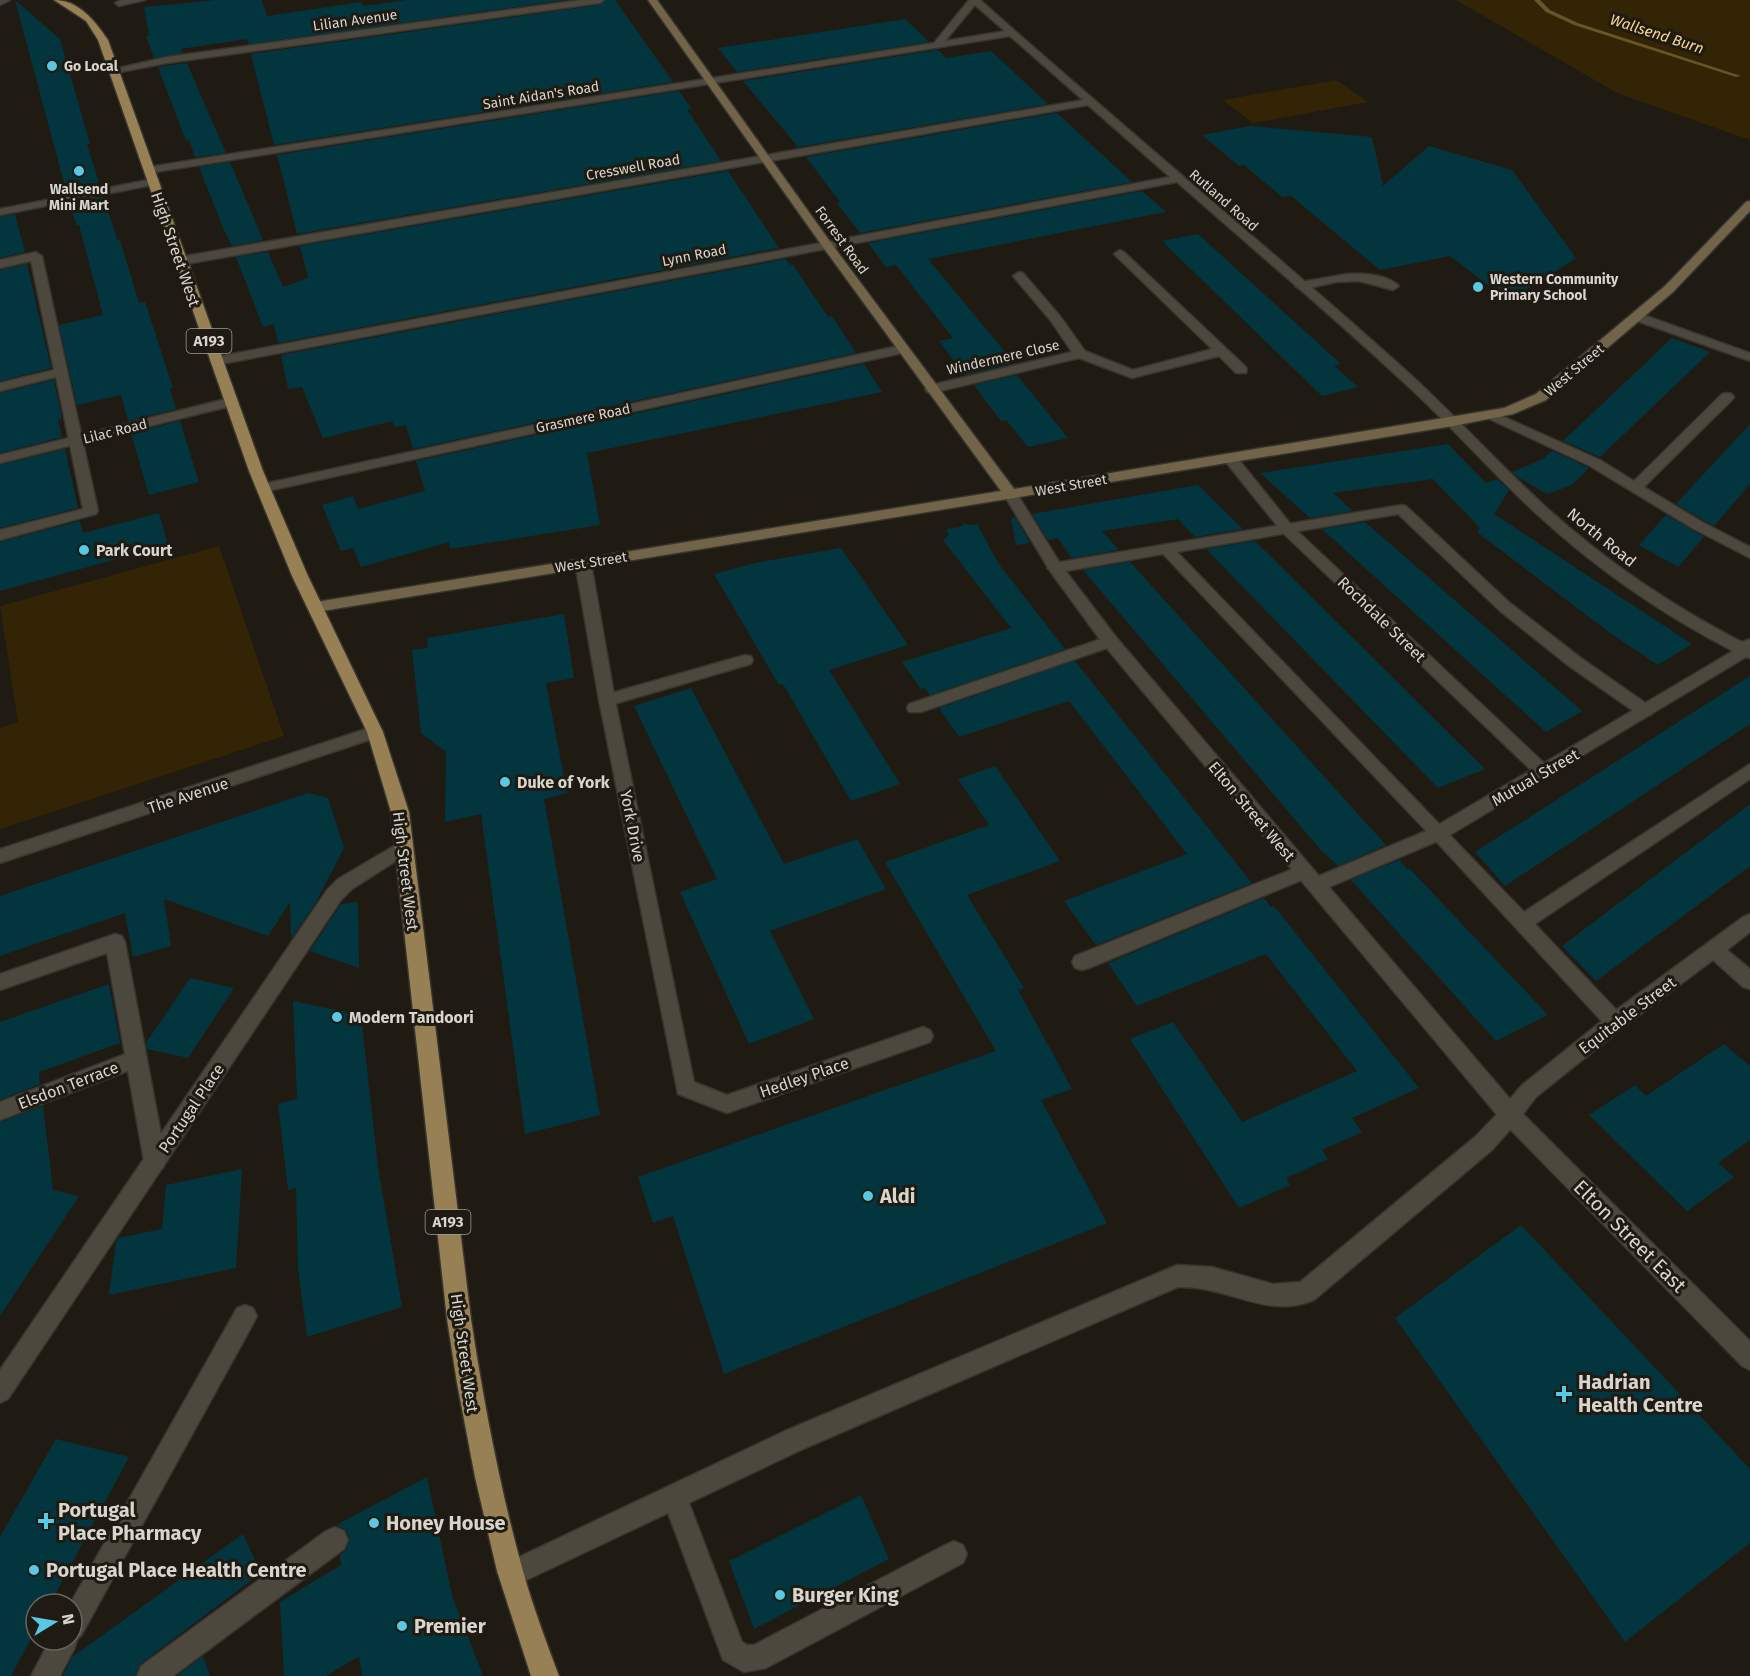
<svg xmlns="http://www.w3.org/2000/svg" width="1750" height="1676" viewBox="0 0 1750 1676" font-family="'Fira Sans',sans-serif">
<rect width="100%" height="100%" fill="#1f1b12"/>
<g fill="#322405">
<path d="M1456,0H1750V140L1617,93Z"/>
<path d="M1336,80L1368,102L1253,123L1223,100Z"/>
<path d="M219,546L284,736L0,829V728L18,722L0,606Z"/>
</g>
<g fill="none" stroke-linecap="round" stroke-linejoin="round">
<path fill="#68542a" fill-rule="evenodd" d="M1534,0H1540L1550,10L1578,23L1741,76L1736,77L1574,25L1546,12Z"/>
</g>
<g fill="#03353f">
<path d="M15,0L60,39L90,144H87L100,187L67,194Z"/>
<path d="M216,0H262L267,16L361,2L363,6L407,0H565L249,44L247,39L181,49L183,53L154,58L146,36L149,35L144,7Z"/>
<path d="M606,0H615L673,82L274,145L251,54L600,5Z"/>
<path d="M905,19L929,42L737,72L718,48Z"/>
<path d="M938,50L946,58L991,51L1048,104L798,147L743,81Z"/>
<path d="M187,63L208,112L226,153L195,157L189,140L186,141L158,67Z"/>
<path d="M679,91L692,109H687L721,161L297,234L277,155Z"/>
<path d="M1057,113L1132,182L860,233L837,203L840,202L806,157Z"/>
<path d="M1250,126L1372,137L1383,186L1429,146L1512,170L1576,258L1509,301L1450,256L1380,270L1291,196L1282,197L1244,165L1239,166L1202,135Z"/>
<path d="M230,162L263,240L232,246L224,230L199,167Z"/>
<path d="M728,171L779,248L278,343L274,324L263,327L236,257L268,252L283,287L308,278L300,246Z"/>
<path d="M1142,191L1166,212L928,259L1005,352L1000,353L1009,364L965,375L939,341L953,338L896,265L886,267L868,243Z"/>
<path d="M103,197L118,241L120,240L139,303L145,302L173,388L170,389L176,409L128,421L121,395L77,405L59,325L103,315L79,225H76L70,203Z"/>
<path d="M15,214L25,252L0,258V217Z"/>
<path d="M1198,234L1341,364L1334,366L1358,387L1322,396L1162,241Z"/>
<path d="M786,259L790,265H793L828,317L832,316L856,353L413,449L406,425L394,427L393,421L323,438L302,387L288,389L281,355Z"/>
<path d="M27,264L51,368L0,381V270Z"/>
<path d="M1672,338L1710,352L1600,457L1563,441Z"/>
<path d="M864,364L882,392L587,453L600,525L450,549L449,542L361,567L353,548L341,551L322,505L353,496L358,509L425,491L416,461Z"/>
<path d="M1017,375L1068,438L1028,447L1006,420L1001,421L974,385Z"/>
<path d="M54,380L60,409L62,419L58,420L62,437L0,453V393Z"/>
<path d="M180,421L199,482L149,495L131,433Z"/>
<path d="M1750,424V484L1714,526L1676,504Z"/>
<path d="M1448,444L1486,483L1497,479L1509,490L1494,514L1692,644L1658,665L1610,633L1477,532L1480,528L1433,479L1333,493L1353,511L1310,518L1260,473Z"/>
<path d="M65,449L78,508L0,528V465Z"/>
<path d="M1552,451L1589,468L1572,485L1547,494L1519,478L1512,472L1543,459Z"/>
<path d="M1198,485L1243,529L1195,537L1178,519L1102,531L1119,550L1072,558L1058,538L1048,540L1032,514Z"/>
<path d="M159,513L168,545L0,591V542L80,521L83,533Z"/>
<path d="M1666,515L1704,537L1678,567L1639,545Z"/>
<path d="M1015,517L1030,543L1016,545L1011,518Z"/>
<path d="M1365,522L1582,711L1546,732L1322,529Z"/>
<path d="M965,523L967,525L977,524L998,563L1065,649L930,695L925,688L921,689L902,662L1011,628L943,540L949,535L946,529L960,527Z"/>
<path d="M1255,541L1485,769L1438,788L1206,549Z"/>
<path d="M841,548L908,645L829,670L900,784L851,801L783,684L779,685L714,574L755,563Z"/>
<path d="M1130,562L1386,845L1338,866L1320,849L1083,570Z"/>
<path d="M564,614L574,678L546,683L567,793L544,799L600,1115L525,1134L481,814L445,822L446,752L421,733L412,650L428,648L427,638Z"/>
<path d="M1075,661L1252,883L1096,945L1064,901L1187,854L1069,701L959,737L939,708Z"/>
<path d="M1750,676V724L1505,886L1475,852Z"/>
<path d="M691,688L784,864L857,839L886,889L770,931L814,1019L749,1044L680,892L717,879L634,706Z"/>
<path d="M995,766L1060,861L967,895L1024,988L1018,990L1072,1089L1041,1100L1107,1223L724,1374L673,1216L653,1223L638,1177L996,1051L885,862L989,825L958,779Z"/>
<path d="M308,793L328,798L344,848L315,904L291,939L290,902L268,936L164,899L171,946L133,957L125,913L0,956V896Z"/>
<path d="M1750,804V866L1596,981L1562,946Z"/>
<path d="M1399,860L1407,869L1409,868L1548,1015L1496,1041L1351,880Z"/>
<path d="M1264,898L1271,907L1274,906L1419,1088L1352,1118L1362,1132L1322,1150L1328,1159L1286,1178L1290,1185L1239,1208L1130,1039L1173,1022L1242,1122L1357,1071L1266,954L1137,1006L1108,963Z"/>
<path d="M358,902L359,968L310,951L341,904Z"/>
<path d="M190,978L234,988L188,1058L147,1049L146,1043Z"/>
<path d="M109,984L120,1043L39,1072L40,1084L0,1100V1022Z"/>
<path d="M293,1001L361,1015L378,1167L402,1307L307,1337L298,1268L296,1188L288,1190L278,1104L297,1099Z"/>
<path d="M1724,1044L1750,1066V1140L1718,1163L1734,1177L1687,1211L1589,1115L1635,1085L1646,1096Z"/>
<path d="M43,1106L53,1190L79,1196L0,1316V1122Z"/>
<path d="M242,1169L236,1268L109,1295L116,1242L118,1238L162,1229L166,1185Z"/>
<path d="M1521,1225L1750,1469V1543L1625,1642L1395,1318Z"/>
<path d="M56,1439L129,1457L50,1604H36V1629L11,1676H0V1537Z"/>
<path d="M427,1477L452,1595L483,1676H362L359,1656L326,1676H284L280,1602L341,1565L340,1555L346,1550L350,1539L346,1530L336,1525Z"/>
<path d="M861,1495L889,1559L754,1629L729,1561Z"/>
<path d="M243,1534L261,1573L140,1664L135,1676H63L72,1657Z"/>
<path d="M203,1656L210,1676H177Z"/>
</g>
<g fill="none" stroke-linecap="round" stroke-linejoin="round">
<defs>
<g id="lane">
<path d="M36,252L42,256L98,511L96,514L0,540V530L83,509L56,377L0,391V383L54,370L31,261L0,268V260Z"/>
<path d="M1347,274C1364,273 1387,274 1399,286L1393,290L1359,281L1336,282L1301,290L1295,286L1301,282Z"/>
<path d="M1727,393L1732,394L1734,397L1732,400L1644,487L1702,522L1750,547V558L1692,528L1590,466L1481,415L1483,412H1493L1600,460L1634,481L1722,394Z"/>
<path d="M1401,505L1406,506L1510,603L1581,658L1651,707L1653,711L1651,715H1639L1569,666L1500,611L1398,514L1177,552L1524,912L1750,764V779L1535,924L1622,1016L1625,1022L1622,1028L1615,1031L1608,1028L1433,838L1163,554L1055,573L1047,568L1055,563Z"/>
<path d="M1110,636L1116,637L1118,641L1116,645L921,712H909L907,708L909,704Z"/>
<path d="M745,655L751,656L753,660L751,664L607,706L601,704L599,700L601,696Z"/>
<path d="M1303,865L1309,867L1312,872L1309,877L1089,968L1082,970L1075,968L1072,962L1075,956Z"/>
<path d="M115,934L122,936L125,942L166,1161L163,1168L155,1171L147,1168L144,1161L107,953L0,990V974Z"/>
<path d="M1510,1106L1517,1108L1520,1115L1517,1122L1492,1150L1314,1300C1265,1320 1228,1285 1178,1287L803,1449L689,1503L742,1642L747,1645H754L945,1545L954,1541L963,1545L967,1554L963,1563L766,1668L744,1672L723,1660L668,1513L520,1583L511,1587L502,1583L498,1574L502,1565L785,1431L1177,1265L1212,1267L1273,1284L1300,1282L1476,1136L1503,1108Z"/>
<path d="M245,1305L253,1308L257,1316L253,1324L81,1636L78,1638L74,1649L60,1676H31L50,1640H72L70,1604L237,1308Z"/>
<path d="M335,1527L344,1531L348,1540L344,1549L173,1676H137L141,1666L326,1531Z"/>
</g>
<g id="street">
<path d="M0,0H10L0,5Z"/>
<path d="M121,0H145L119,6L115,3Z"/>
<path d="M581,0H604L600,3L167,63L115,73L110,70L167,57Z"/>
<path d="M969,0H980C1119,123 1262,242 1401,366C1452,411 1497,463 1548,509C1607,562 1672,606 1742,642L1750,639V658L1746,657L1445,838L1329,887L1510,1099L1522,1085L1608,1016L1743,917L1750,914V932L1727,950L1750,969V989L1743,987L1713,960L1622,1028L1536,1097L1523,1114L1750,1341V1370L1742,1366L1503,1122L1104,645L1050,571L1004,495L1006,492H1016L1061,565L1116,637L1319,876L1433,828L1531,770L1283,533L1225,461L1223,458L1225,455H1235L1293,527L1544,763L1733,651C1663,615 1598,570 1540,517C1495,476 1455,430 1411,389C1335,318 1255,251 1177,182L216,365L210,361L216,357L1170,177L1088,105L180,265L174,261L180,257L1083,100L1010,36L149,173L144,170L149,167L934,43ZM975,5L1005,31L945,41Z"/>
<path d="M153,179L157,180V184L0,215V209Z"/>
<path d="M1120,250L1124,252L1246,367L1247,370L1246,373H1236L1219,356L1132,378L1079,358L932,393L927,392L925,389L927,386L1072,352L1051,321L1013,276L1019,272L1023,273L1060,316L1085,351L1133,370L1212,349L1116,256L1114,254Z"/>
<path d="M1638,313L1750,353V361L1634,320L1632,317Z"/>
<path d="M903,345L909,349L907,352L263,492L256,488L263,484Z"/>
<path d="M230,398L237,402L235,405L0,463V455Z"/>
<path d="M583,558L591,563L615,700L694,1082L727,1095L923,1027L930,1030L933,1036L930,1042L727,1113L678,1094L599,700L575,563Z"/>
<path d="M375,726L381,728L383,732L381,736L0,863V849Z"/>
<path d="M404,840L410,842L413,847L410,852L352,889L341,900L8,1399L0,1403V1370L327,890L338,879Z"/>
<path d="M136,1050L143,1053L146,1059L143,1065L0,1120V1102Z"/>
</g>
<path id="secondary" d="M648,0H657L831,243L1014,489L1504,408L1536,394L1665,286L1746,202L1750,201V211L1673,292L1546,400L1513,414L1453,426L316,612L311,611L308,607L311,603L316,602L1001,491L823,247Z"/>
<path id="primary" d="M54,0C79,0 95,21 108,40L263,471L308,576L383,732L409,812L471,1319C484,1404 500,1489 523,1571C533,1607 546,1641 559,1676H531L497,1571L475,1477L457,1383L447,1319L391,812L367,732L292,576L249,471L98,40L86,21Z"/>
</defs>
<use href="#lane" stroke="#37342f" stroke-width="3"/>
<use href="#street" stroke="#37342f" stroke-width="3"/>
<use href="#secondary" stroke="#37342f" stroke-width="3"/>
<use href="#primary" stroke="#37342f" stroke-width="3"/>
<use href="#lane" fill="#4d483e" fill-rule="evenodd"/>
<use href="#street" fill="#4d483e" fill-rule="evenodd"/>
<use href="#secondary" fill="#726449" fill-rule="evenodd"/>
<use href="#primary" fill="#968054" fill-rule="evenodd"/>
</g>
<g fill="#59c8e4" stroke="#1f1b12" stroke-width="2">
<circle cx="52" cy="66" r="6"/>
<circle cx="79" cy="171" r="6"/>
<circle cx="1478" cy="287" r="6"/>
<circle cx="84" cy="550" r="6"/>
<circle cx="505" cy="782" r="6"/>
<circle cx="337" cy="1017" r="6"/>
<circle cx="868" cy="1196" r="6"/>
<path d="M1561 1385h6v6h6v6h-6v6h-6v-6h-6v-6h6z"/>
<path d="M43 1512h6v6h6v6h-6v6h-6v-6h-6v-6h6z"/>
<circle cx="374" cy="1523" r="6"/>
<circle cx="34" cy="1570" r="6"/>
<circle cx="780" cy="1595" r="6"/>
<circle cx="402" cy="1626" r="6"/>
</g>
<g text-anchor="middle" stroke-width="6" stroke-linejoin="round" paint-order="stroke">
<g font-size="14" fill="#d8d5cf" stroke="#1f1b12">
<text transform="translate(355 20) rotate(-8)" y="5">Lilian Avenue</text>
<text transform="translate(541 95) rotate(-9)" y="5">Saint Aidan's Road</text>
<text transform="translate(633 167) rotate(-10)" y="5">Cresswell Road</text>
<text transform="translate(1224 200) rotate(41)" y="5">Rutland Road</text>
<text transform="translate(842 240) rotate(54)" y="5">Forrest Road</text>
<text transform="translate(694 255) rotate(-11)" y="5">Lynn Road</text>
<text transform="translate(1003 357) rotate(-13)" y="5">Windermere Close</text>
<text transform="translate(1574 370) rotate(-40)" y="5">West Street</text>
<text transform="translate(583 418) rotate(-12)" y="5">Grasmere Road</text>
<text transform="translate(115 431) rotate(-14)" y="5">Lilac Road</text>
<text transform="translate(1071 485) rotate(-10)" y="5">West Street</text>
<text transform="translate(591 562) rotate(-9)" y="5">West Street</text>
</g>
<g font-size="14" font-weight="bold" fill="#d8d5cf" stroke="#1f1b12" text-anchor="start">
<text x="64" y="71">Go Local</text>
<text x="79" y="194" text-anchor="middle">Wallsend<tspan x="79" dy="16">Mini Mart</tspan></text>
<text x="1490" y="284">Western Community<tspan x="1490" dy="16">Primary School</tspan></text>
</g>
<g font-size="15" font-style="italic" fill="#f9d792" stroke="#1f1b12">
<text transform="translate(1657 34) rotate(18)" y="5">Wallsend Burn</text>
</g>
<g fill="#1f1b12" stroke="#a09d96" stroke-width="1.5">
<rect x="186.5" y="329" width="45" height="24" rx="4.5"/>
<rect x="425.5" y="1210" width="45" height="24" rx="4.5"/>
</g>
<g font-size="15" font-weight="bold" fill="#d8d5cf">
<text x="209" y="346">A193</text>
<text x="448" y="1227">A193</text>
</g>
<g font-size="16" fill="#d8d5cf" stroke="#1f1b12">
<text transform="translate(176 249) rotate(71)" y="6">High Street West</text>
<text transform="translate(1602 537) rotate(39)" y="6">North Road</text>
<text transform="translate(1382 619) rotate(44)" y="6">Rochdale Street</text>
<text transform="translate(1535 777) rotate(-30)" y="6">Mutual Street</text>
<text transform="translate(188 795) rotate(-18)" y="6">The Avenue</text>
<text transform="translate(1252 811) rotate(50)" y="6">Elton Street West</text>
<text transform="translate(633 826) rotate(79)" y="6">York Drive</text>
<text transform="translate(406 871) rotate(83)" y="6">High Street West</text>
<text transform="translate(1627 1015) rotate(-37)" y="6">Equitable Street</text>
<text transform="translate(804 1077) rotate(-19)" y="6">Hedley Place</text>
<text transform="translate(68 1085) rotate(-21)" y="6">Elsdon Terrace</text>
<text transform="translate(191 1108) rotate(-56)" y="6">Portugal Place</text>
<text transform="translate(465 1353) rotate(82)" y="6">High Street West</text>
</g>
<g font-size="16" font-weight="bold" fill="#d8d5cf" stroke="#1f1b12" text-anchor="start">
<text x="96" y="556">Park Court</text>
<text x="517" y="788">Duke of York</text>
<text x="349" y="1023">Modern Tandoori</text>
</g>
<g font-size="20" font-weight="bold" fill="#d8d5cf" stroke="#1f1b12" text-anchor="start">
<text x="880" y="1203">Aldi</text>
<text x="1578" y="1389">Hadrian<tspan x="1578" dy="23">Health Centre</tspan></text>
<text x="58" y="1517">Portugal<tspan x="58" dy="23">Place Pharmacy</tspan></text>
<text x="386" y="1530">Honey House</text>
<text x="46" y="1577">Portugal Place Health Centre</text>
<text x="792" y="1602">Burger King</text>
<text x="414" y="1633">Premier</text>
</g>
<g font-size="20" fill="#d8d5cf" stroke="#1f1b12">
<text transform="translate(1630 1236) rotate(45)" y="7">Elton Street East</text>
</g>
</g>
<g transform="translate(54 1622) rotate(79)"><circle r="28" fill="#1f1b12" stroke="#69655e" stroke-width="1.5"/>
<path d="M0-4.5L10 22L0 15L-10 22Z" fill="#59c8e4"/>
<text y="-9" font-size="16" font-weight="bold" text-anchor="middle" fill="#d8d5cf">N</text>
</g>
</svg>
